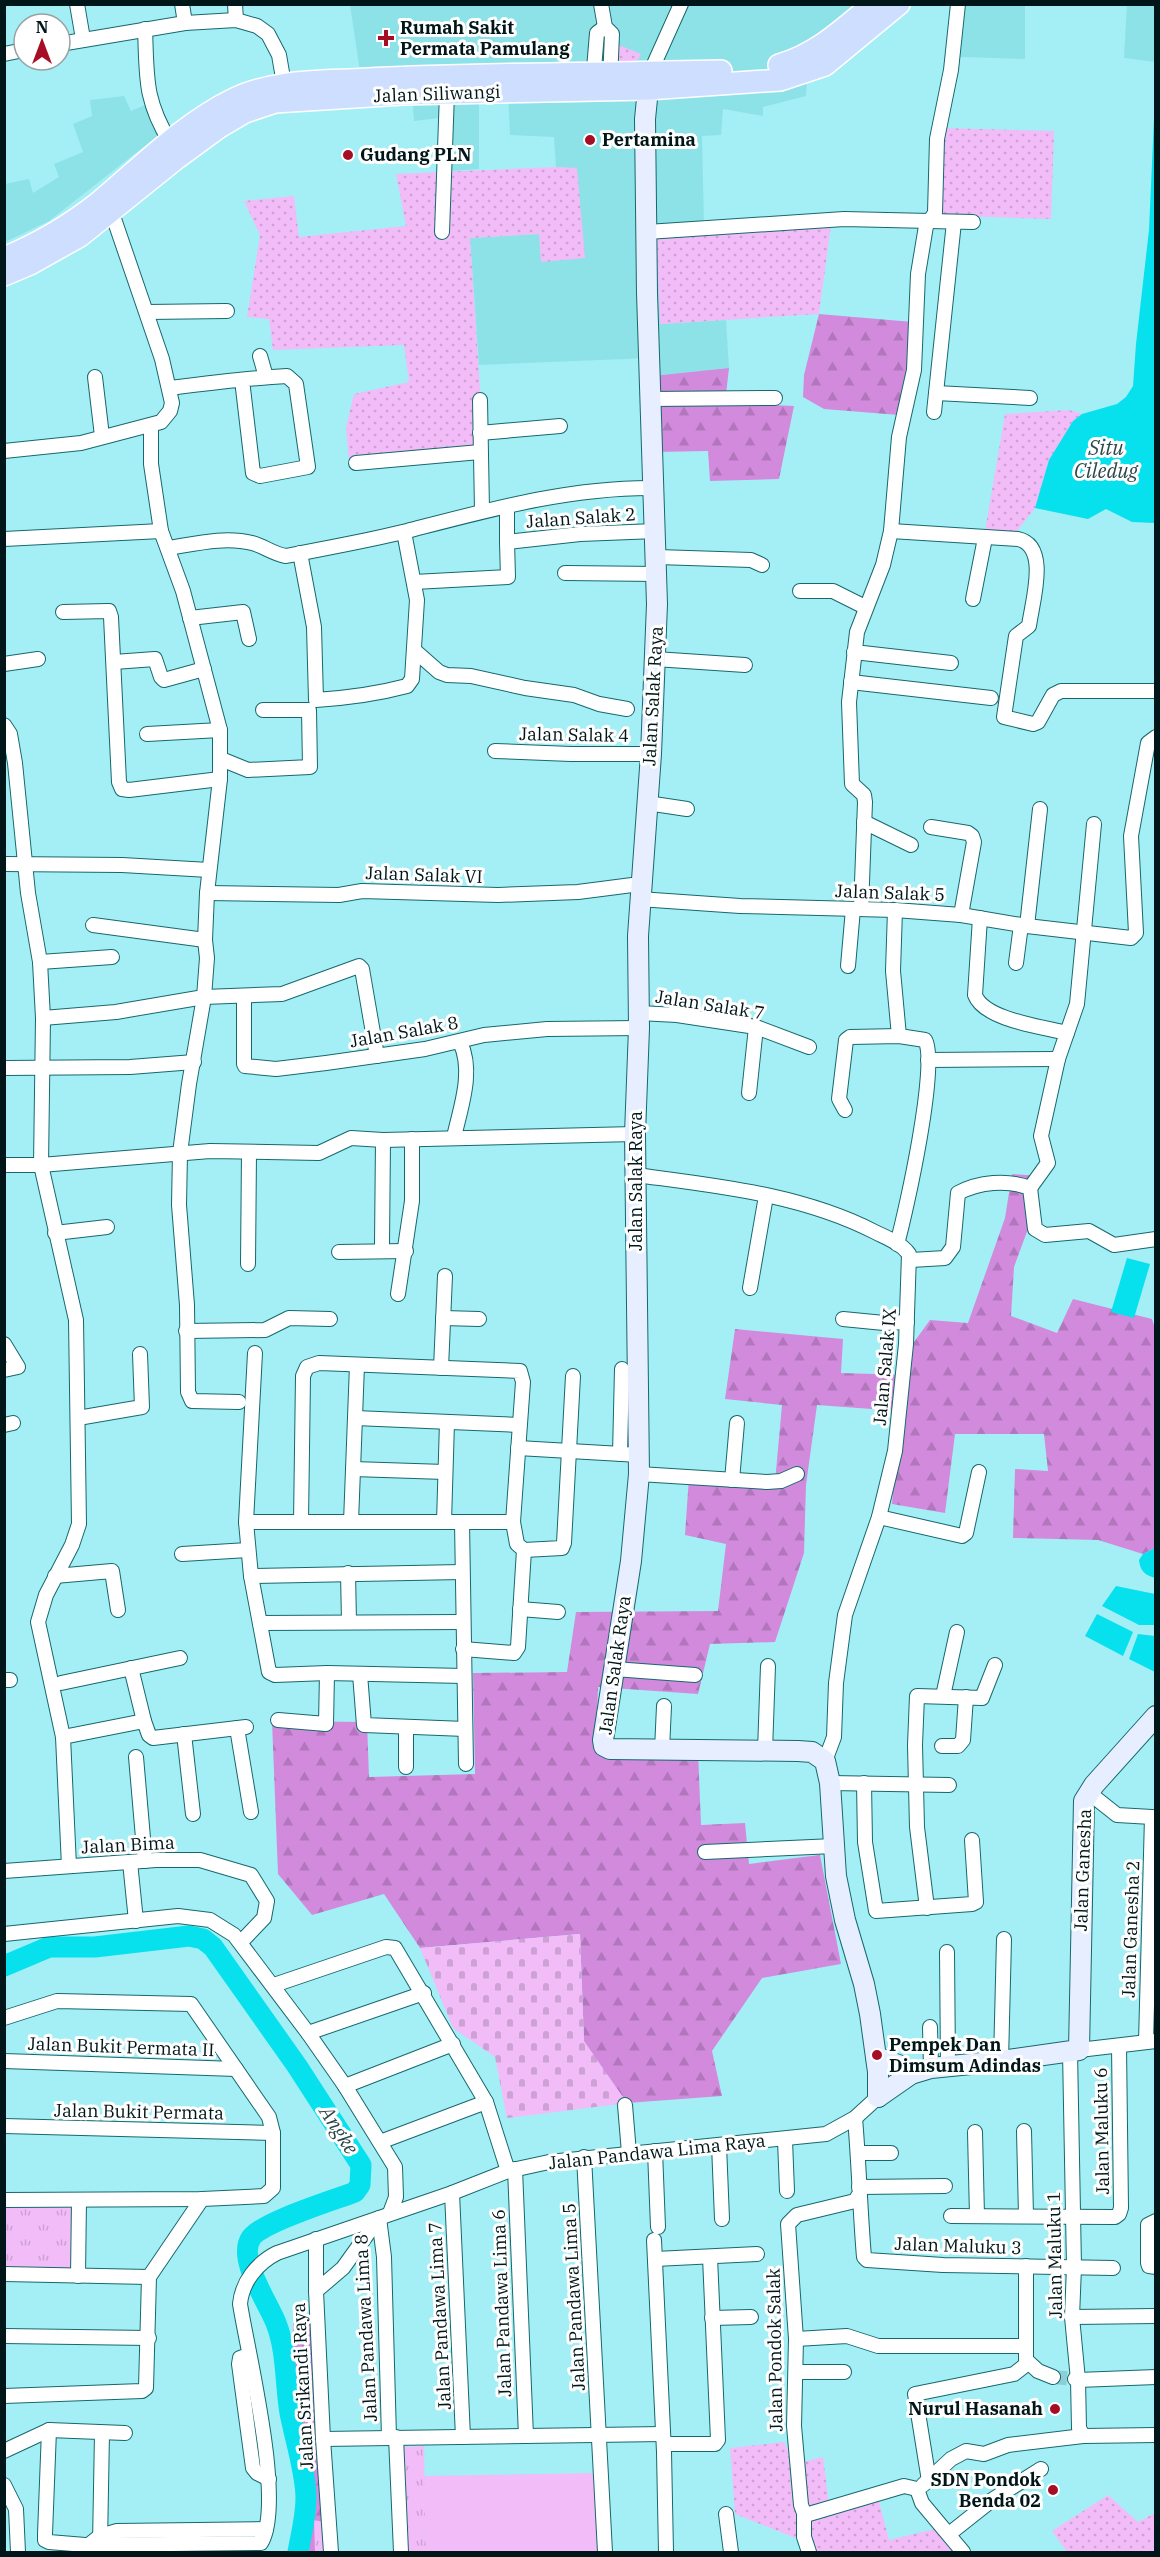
<svg xmlns="http://www.w3.org/2000/svg" width="1160" height="2557" viewBox="0 0 1160 2557" font-family="'IBM Plex Serif',serif">
<defs>
<pattern id="grass-dots" width="8" height="8" patternUnits="userSpaceOnUse" patternTransform="scale(1.5)"><rect width="8" height="8" fill="#f1bcf8"/><path d="M2 2h.1M6 6h.1" fill="none" stroke="#cda1d4" stroke-width="1.8" stroke-linecap="round"/></pattern>
<pattern id="forest-firs" width="22" height="20" patternUnits="userSpaceOnUse" patternTransform="scale(1.5)"><rect width="22" height="20" fill="#d28add"/><path d="M5 1l3.5 6h-7zM16 11l3.5 6h-7z" fill="#b276bd"/></pattern>
<pattern id="cemetery-stones" width="16" height="16" patternUnits="userSpaceOnUse" patternTransform="scale(1.5)"><rect width="16" height="16" fill="#f1bcf8"/><path d="M2 7V4a2 2 0 0 1 4 0v3zM10 15v-3a2 2 0 0 1 4 0v3z" fill="#cda1d4"/></pattern>
<pattern id="park-tufts" width="24" height="20" patternUnits="userSpaceOnUse" patternTransform="scale(1.5)"><rect width="24" height="20" fill="#f1bcf8"/><path d="M3 7l-1-3M5 7V3M7 7l1-3M15 17l-1-3M17 17v-4M19 17l1-3" fill="none" stroke="#cda1d4"/></pattern>
</defs>
<rect width="100%" height="100%" fill="#a4eff5"/>
<g fill="#8de2e8">
<path d="M1127,4L1155,5V62L1124,58Z"/>
<path d="M350,5H673L648,63L686,5H910L861,49L829,72L807,78L806,96L763,107V116L723,109L721,135L702,136L704,226L660,324L726,320L729,368L652,376L650,358L479,365L470,238L540,234L577,169L556,167L554,137L510,135L508,92L479,93V169L449,171L448,117L414,121L412,94L360,72Z"/>
<path d="M964,5H1025V59L960,57Z"/>
<path d="M124,96L131,111L145,105L160,134L49,221L5,242V184L29,179L33,193L59,177L54,164L83,152L73,124L92,116L90,100Z"/>
</g>
<g fill="url(#grass-dots)">
<path d="M619,45L641,54L635,65L618,64Z"/>
<path d="M940,128L1054,131L1051,219L926,215Z"/>
<path d="M556,167L577,168L585,258L541,262L539,234L470,238L484,448L349,462L346,427L354,394L409,382L404,345L273,350L269,319L247,317L260,235L244,201L294,196L299,237L406,226L396,174Z"/>
<path d="M831,225L819,314L660,324L656,229Z"/>
<path d="M1069,410L1082,414L1073,421L1049,460L1035,508L1014,535L985,531L1005,414Z"/>
<path d="M784,2442L795,2464L823,2457L829,2505L877,2494L889,2540L939,2528L961,2552H812L801,2540L735,2514L730,2448Z"/>
<path d="M1108,2495L1138,2522L1155,2513V2552H1067L1052,2531Z"/>
</g>
<g fill="url(#forest-firs)">
<path d="M819,314L913,322V373L899,415L824,409L803,397L804,375Z"/>
<path d="M729,368L725,403L794,406L779,479L710,481L708,451L655,452L652,376Z"/>
<path d="M1012,1174L1038,1176L1032,1218L1014,1267L1011,1316L1057,1333L1073,1299L1152,1319L1156,1332L1155,1548L1143,1554L1098,1540L1013,1538L1015,1469L1048,1471L1044,1434H955L945,1513L892,1504L899,1411L817,1405L806,1485L804,1553L775,1642L710,1644L698,1694L598,1687L596,1748L698,1751L701,1825L745,1823L749,1864L820,1855L841,1964L762,1978L712,2051L722,2096L627,2103L584,2042L580,1934L420,1948L384,1894L312,1915L278,1874L272,1721L367,1722L369,1777L475,1774L473,1673L567,1672L576,1612L718,1611L726,1544L685,1535L689,1477L775,1482L782,1405L725,1399L735,1329L843,1339L841,1373L908,1375L909,1349L930,1320L968,1323L1005,1218Z"/>
<path d="M319,2322L335,2552H298L293,2323Z"/>
</g>
<path fill="url(#cemetery-stones)" d="M580,1934L584,2041L627,2103L507,2118L495,2057L453,2028L420,1948Z"/>
<g fill="url(#park-tufts)">
<path d="M5,2200H79L78,2276L5,2274Z"/>
<path d="M424,2446L426,2552H407L400,2447Z"/>
<path d="M314,2520L329,2523L331,2552H315Z"/>
</g>
<path fill="#f1bcf8" d="M598,2473L601,2552H426L424,2476Z"/>
<g fill="#07e0ed">
<path d="M1155,96V523L1132,522L1106,509L1088,519L1035,508L1049,460L1073,421L1082,414L1117,404L1126,397L1133,386L1136,344L1149,230Z"/>
<path d="M1127,1258L1150,1264L1134,1318L1111,1312Z"/>
<path d="M1155,1548V1578C1145,1575 1140,1571 1139,1560L1143,1554Z"/>
<path d="M1116,1586L1155,1594V1625H1139L1102,1606Z"/>
<path d="M1097,1614L1133,1632L1123,1656L1085,1636Z"/>
<path d="M1138,1634L1155,1636V1672L1129,1659Z"/>
</g>
<g fill="none" stroke-linecap="round" stroke-linejoin="round">
<path stroke="#07e0ed" stroke-width="21" d="M4,1966L49,1947H95L189,1936L203,1939L213,1947L297,2066L361,2165L360,2185L355,2192C334,2200 262,2222 251,2238C237,2259 268,2302 276,2323C287,2351 285,2383 290,2413C295,2439 306,2473 306,2498C306,2517 301,2535 298,2552"/>
<path stroke="#8cced4" stroke-width="14" stroke-dasharray="14 7" stroke-linecap="butt" d="M1053,2377L1075,2379"/>
<defs>
<g id="street">
<path d="M77,4L83,39"/>
<path d="M182,4L185,23"/>
<path d="M235,4L236,20"/>
<path d="M601,4L605,27L612,34L610,80"/>
<path d="M145,29C147,77 144,99 170,142"/>
<path d="M60,44L185,23L236,20L257,26L268,34L279,55L284,84"/>
<path d="M4,54L24,50"/>
<path d="M650,73L681,4"/>
<path d="M593,81L597,33L605,27"/>
<path d="M442,232L447,93"/>
<path d="M647,232L844,219L973,222"/>
<path d="M147,312L227,311"/>
<path d="M260,356L266,377"/>
<path d="M95,377L102,436"/>
<path d="M170,388C209,383 248,378 287,376L296,384L308,467L260,476L253,473L242,380"/>
<path d="M936,393L1030,398"/>
<path d="M650,399L775,398"/>
<path d="M480,400L482,510"/>
<path d="M934,412L954,222"/>
<path d="M151,425V464L161,531L183,591L220,730V779L207,893L205,940L207,958L204,997L189,1084L180,1153L179,1205L187,1305L188,1392L192,1401L239,1402"/>
<path d="M480,433L560,426"/>
<path d="M4,451L81,443L161,422L170,411L172,403L162,359L112,213"/>
<path d="M356,463L480,452"/>
<path d="M507,507V542L580,534L656,531"/>
<path d="M891,531L1018,539C1050,546 1032,602 1029,626L1016,636L1004,717L1033,724L1038,722L1053,695L1061,691H1156"/>
<path d="M4,539L161,531"/>
<path d="M168,548C194,544 225,536 252,543C264,546 273,554 286,556C326,548 367,541 407,531C488,510 570,487 655,488"/>
<path d="M300,553L314,627L316,700C346,698 377,694 407,686L412,679L417,600L404,532"/>
<path d="M657,557L751,560L762,565"/>
<path d="M565,573L657,574"/>
<path d="M414,582L508,577L507,542"/>
<path d="M800,591H833L865,607"/>
<path d="M973,599L985,538"/>
<path d="M63,612L109,611L111,617L119,782L122,789L129,790L220,779"/>
<path d="M190,618L243,612L249,639"/>
<path d="M414,650L439,672L447,675L471,676L525,688L574,695L599,704L627,709"/>
<path d="M854,652L951,663"/>
<path d="M655,659L745,665"/>
<path d="M114,662L155,659L161,677L164,680L204,669"/>
<path d="M4,664L38,659"/>
<path d="M851,682L991,698"/>
<path d="M4,725L10,734L15,763L28,893L40,962L43,1018L41,1165L76,1320L79,1524L72,1545L46,1595L38,1622L63,1737L69,1866"/>
<path d="M147,734L220,730"/>
<path d="M495,751L571,754H651"/>
<path d="M221,759L248,770L310,767L309,710H263"/>
<path d="M647,803L687,809"/>
<path d="M864,822L911,845"/>
<path d="M931,827L968,833L972,836L974,842L961,915"/>
<path d="M4,864L122,865L209,870"/>
<path d="M207,893L339,895L362,891L498,895L578,892L640,884"/>
<path d="M639,899L740,906L895,910L961,915L1027,926L1131,938L1136,933L1131,836L1148,743L1156,737"/>
<path d="M861,909L865,802L864,795L852,784L849,702L857,632L883,565L891,531L899,437L914,370L918,274L926,226L935,213L937,139L951,70L958,4"/>
<path d="M895,910L893,971L899,1036"/>
<path d="M980,918L975,995C984,1020 1044,1027 1067,1033"/>
<path d="M93,925L205,940"/>
<path d="M1027,926L1040,809"/>
<path d="M40,962L112,957"/>
<path d="M1016,963L1021,925"/>
<path d="M848,966L853,909"/>
<path d="M244,996V1064L245,1066L276,1069L326,1063L425,1049L484,1035L547,1029L639,1028"/>
<path d="M639,1013L677,1015L756,1027L809,1047"/>
<path d="M43,1018L116,1012L204,997L282,994L359,966L362,969L377,1056"/>
<path d="M928,1060L1058,1059"/>
<path d="M4,1068L130,1067L194,1062"/>
<path d="M749,1093L756,1027"/>
<path d="M845,1110L839,1099L846,1040L850,1037L899,1036L925,1040C939,1063 906,1212 897,1244"/>
<path d="M454,1137C461,1106 474,1071 460,1042"/>
<path d="M4,1165H41L210,1151L319,1153L351,1138L383,1140L635,1134"/>
<path d="M636,1175C717,1186 801,1194 875,1232C887,1238 901,1243 909,1254L906,1344L895,1451L879,1517L845,1615L836,1683L834,1737L825,1761"/>
<path d="M1030,1188L1048,1163L1041,1136L1058,1059L1077,1004L1094,824"/>
<path d="M55,1233L107,1227"/>
<path d="M382,1244L383,1140"/>
<path d="M339,1252L406,1251"/>
<path d="M911,1260L945,1258L953,1247L958,1193C979,1182 1007,1179 1030,1188L1035,1229L1045,1235L1089,1231L1114,1245L1156,1239"/>
<path d="M248,1264L249,1152"/>
<path d="M750,1288L766,1196"/>
<path d="M398,1294L412,1201V1139"/>
<path d="M443,1318L479,1319"/>
<path d="M843,1319L884,1323L907,1322"/>
<path d="M186,1331L265,1330L289,1318L330,1319"/>
<path d="M4,1344L18,1367L4,1370"/>
<path d="M255,1353L246,1522L251,1576L269,1672L275,1675L327,1673L464,1676"/>
<path d="M441,1368L445,1276"/>
<path d="M78,1418L142,1407L140,1354"/>
<path d="M355,1418L519,1425"/>
<path d="M4,1425L13,1423"/>
<path d="M518,1448L639,1455"/>
<path d="M620,1454L622,1369"/>
<path d="M353,1469L445,1472"/>
<path d="M639,1474L767,1482L781,1481L797,1474"/>
<path d="M732,1480L737,1423"/>
<path d="M879,1517L962,1536L966,1533L979,1472"/>
<path d="M246,1522H513"/>
<path d="M301,1522L303,1376L307,1367L319,1363L520,1371L523,1382L513,1522L517,1544L524,1550L518,1647L514,1653L463,1649"/>
<path d="M351,1522L357,1365"/>
<path d="M444,1522L447,1422"/>
<path d="M462,1522L466,1764"/>
<path d="M524,1550L562,1548L564,1543L573,1376"/>
<path d="M182,1554L248,1550"/>
<path d="M348,1573L349,1622"/>
<path d="M55,1576L112,1571L118,1610"/>
<path d="M251,1576L462,1572"/>
<path d="M520,1609L558,1612"/>
<path d="M260,1623L463,1622"/>
<path d="M131,1668L144,1721"/>
<path d="M614,1669L695,1675"/>
<path d="M360,1674L364,1725L465,1729"/>
<path d="M4,1680H10"/>
<path d="M61,1683L180,1658"/>
<path d="M943,1696L957,1632"/>
<path d="M278,1720L326,1724L327,1673"/>
<path d="M406,1727V1767"/>
<path d="M237,1728L251,1812"/>
<path d="M184,1734L193,1814"/>
<path d="M63,1737L144,1721L149,1735L153,1738L246,1727"/>
<path d="M942,1746H958L963,1740L966,1697"/>
<path d="M662,1750L664,1706"/>
<path d="M765,1751L768,1666"/>
<path d="M136,1757L145,1861"/>
<path d="M830,1783L949,1785"/>
<path d="M864,1783L865,1842L876,1911L972,1904L976,1902L972,1840"/>
<path d="M1088,1792L1117,1815L1152,1817"/>
<path d="M705,1852L834,1846"/>
<path d="M130,1862L136,1921"/>
<path d="M4,1871L156,1860H200L251,1875L267,1901L264,1918L241,1942"/>
<path d="M927,1908L917,1827L915,1745L917,1696L982,1698L995,1665"/>
<path d="M4,1934L178,1916L210,1920L234,1935L308,2033L345,2086L395,2167L396,2197L390,2213"/>
<path d="M947,1952L948,2066"/>
<path d="M274,1985L386,1947L395,1948L486,2102L508,2171"/>
<path d="M4,2018L57,2001L191,2004L269,2117L273,2133V2188L264,2196L202,2199L4,2200"/>
<path d="M930,2027L931,2068"/>
<path d="M308,2033L424,1993"/>
<path d="M1146,2042L1152,1817"/>
<path d="M1079,2050L1156,2041"/>
<path d="M1070,2051L1074,2267L1072,2317L1078,2380L1156,2377"/>
<path d="M4,2061L236,2069"/>
<path d="M1001,2061L1004,1939"/>
<path d="M345,2086L453,2044"/>
<path d="M625,2105L629,2153"/>
<path d="M855,2118C859,2164 860,2210 864,2257L867,2260L943,2265L1113,2268"/>
<path d="M4,2126L273,2133"/>
<path d="M1024,2131L1026,2216"/>
<path d="M975,2132L977,2216"/>
<path d="M785,2140L787,2191"/>
<path d="M380,2142L486,2102"/>
<path d="M719,2145L722,2219"/>
<path d="M655,2151L658,2227"/>
<path d="M858,2153H891"/>
<path d="M584,2157L605,2552"/>
<path d="M515,2169L526,2436"/>
<path d="M859,2187L945,2186"/>
<path d="M452,2193L463,2437"/>
<path d="M858,2196L855,2201L797,2215L788,2224L796,2339L794,2426L801,2505L804,2513L809,2514L904,2486L917,2489"/>
<path d="M951,2216L1115,2217L1119,2214L1121,2208L1119,2046"/>
<path d="M1156,2221L1148,2225V2263L1149,2266L1156,2267"/>
<path d="M316,2239V2291"/>
<path d="M654,2240L664,2452L666,2552"/>
<path d="M655,2259L757,2254"/>
<path d="M1026,2266V2360L1038,2371L1053,2377"/>
<path d="M4,2274L149,2277"/>
<path d="M78,2276L79,2200"/>
<path d="M1072,2317L1156,2316"/>
<path d="M712,2318L751,2317"/>
<path d="M4,2336L149,2338"/>
<path d="M796,2339L847,2336L878,2346H1025"/>
<path d="M248,2355L240,2358L239,2364L253,2468L257,2473L269,2479"/>
<path d="M796,2372H844"/>
<path d="M1075,2379L1078,2380L1079,2428L1083,2436L1156,2435"/>
<path d="M4,2396L142,2391L146,2388L149,2277L202,2199"/>
<path d="M49,2430L45,2534V2540L49,2542L85,2545L261,2543C285,2503 248,2354 240,2304C242,2282 257,2263 277,2253L379,2218L384,2257L389,2437"/>
<path d="M396,2437L401,2552"/>
<path d="M323,2439L663,2434"/>
<path d="M664,2444H715L718,2440L710,2257"/>
<path d="M4,2451L49,2430L125,2433"/>
<path d="M929,2481L915,2394L1014,2374L1028,2363"/>
<path d="M4,2485L16,2509L18,2552"/>
<path d="M923,2485L951,2459L966,2451L984,2454L1008,2445L1083,2436"/>
<path d="M917,2489L922,2503L963,2552"/>
<path d="M804,2513V2537L809,2552"/>
<path d="M726,2514L731,2552"/>
<path d="M949,2534L992,2500L1041,2469"/>
<path d="M90,2544L100,2536L117,2531L266,2529"/>
<path d="M100,2544L102,2433"/>
<path d="M331,2552L323,2439L316,2291L343,2268L379,2218L452,2193L508,2171L549,2162L826,2134L855,2118L878,2097"/>
</g>
<g id="secondary">
<path d="M648,89L645,119L647,293L657,604L651,754L638,936L639,1028L635,1134L639,1474L631,1561L603,1740L604,1746L610,1749L798,1751L812,1752L825,1761L830,1783L836,1876L845,1920L864,1984L870,2014L878,2072V2097"/>
<path d="M876,2057L901,2066L911,2074"/>
<path d="M878,2097L911,2074L931,2068L1001,2061L1079,2050L1084,1801L1094,1785L1156,1716"/>
</g>
<g id="primary">
<path d="M779,65C817,54 843,29 873,4"/>
<path d="M4,258C38,244 69,226 98,203C141,167 183,124 234,99C275,79 324,82 368,79C485,73 603,74 721,71"/>
<path d="M4,275L30,264L80,236L177,158L218,128L245,112L275,102L402,94L648,89L780,80L825,65L899,4"/>
</g>
</defs>
<use href="#street" stroke="#16686e" stroke-width="16"/>
<use href="#secondary" stroke="#16686e" stroke-width="22"/>
<use href="#primary" stroke="#fff" stroke-width="24"/>
<use href="#street" stroke="#fff" stroke-width="14"/>
<use href="#secondary" stroke="#e6eeff" stroke-width="20"/>
<use href="#primary" stroke="#cddefe" stroke-width="21"/>
</g>
<g fill="#a60e25" stroke="#fff" stroke-width="2">
<path d="M383 29h6v6h6v6h-6v6h-6v-6h-6v-6h6z"/>
<circle cx="590" cy="140" r="6"/>
<circle cx="348" cy="155" r="6"/>
<circle cx="877" cy="2055" r="6"/>
<circle cx="1055" cy="2409" r="6"/>
<circle cx="1053" cy="2490" r="6"/>
</g>
<g text-anchor="middle" stroke-width="6" stroke-linejoin="round" paint-order="stroke">
<g font-size="18" font-weight="bold" fill="#011618" stroke="#fff" text-anchor="start">
<text x="400" y="34">Rumah Sakit<tspan x="400" dy="21">Permata Pamulang</tspan></text>
<text x="602" y="146">Pertamina</text>
<text x="360" y="161">Gudang PLN</text>
<text x="889" y="2051">Pempek Dan<tspan x="889" dy="21">Dimsum Adindas</tspan></text>
<text x="1043" y="2415" text-anchor="end">Nurul Hasanah</text>
<text x="1041" y="2486" text-anchor="end">SDN Pondok<tspan x="1041" dy="21">Benda 02</tspan></text>
</g>
<g font-size="18" fill="#011618" stroke="#fff">
<text transform="translate(437 94) rotate(-2)" y="6">Jalan Siliwangi</text>
<text transform="translate(581 518) rotate(-4)" y="6">Jalan Salak 2</text>
<text transform="translate(653 696) rotate(-87)" y="6">Jalan Salak Raya</text>
<text transform="translate(574 735) rotate(1)" y="6">Jalan Salak 4</text>
<text transform="translate(424 875) rotate(2)" y="6">Jalan Salak VI</text>
<text transform="translate(890 893) rotate(2)" y="6">Jalan Salak 5</text>
<text transform="translate(710 1005) rotate(9)" y="6">Jalan Salak 7</text>
<text transform="translate(404 1032) rotate(-10)" y="6">Jalan Salak 8</text>
<text transform="translate(636 1181) rotate(-90)" y="6">Jalan Salak Raya</text>
<text transform="translate(885 1367) rotate(-85)" y="6">Jalan Salak IX</text>
<text transform="translate(615 1665) rotate(-82)" y="6">Jalan Salak Raya</text>
<text transform="translate(128 1845) rotate(-3)" y="6">Jalan Bima</text>
<text transform="translate(1083 1870) rotate(-88)" y="6">Jalan Ganesha</text>
<text transform="translate(1131 1929) rotate(-88)" y="6">Jalan Ganesha 2</text>
<text transform="translate(121 2047) rotate(2)" y="6">Jalan Bukit Permata II</text>
<text transform="translate(139 2112) rotate(1)" y="6">Jalan Bukit Permata</text>
<text transform="translate(1102 2131) rotate(-91)" y="6">Jalan Maluku 6</text>
<text transform="translate(657 2152) rotate(-6)" y="6">Jalan Pandawa Lima Raya</text>
<text transform="translate(958 2246) rotate(2)" y="6">Jalan Maluku 3</text>
<text transform="translate(1055 2255) rotate(-91)" y="6">Jalan Maluku 1</text>
<text transform="translate(574 2297) rotate(-93)" y="6">Jalan Pandawa Lima 5</text>
<text transform="translate(502 2303) rotate(-92)" y="6">Jalan Pandawa Lima 6</text>
<text transform="translate(440 2316) rotate(-93)" y="6">Jalan Pandawa Lima 7</text>
<text transform="translate(366 2328) rotate(-93)" y="6">Jalan Pandawa Lima 8</text>
<text transform="translate(775 2350) rotate(-91)" y="6">Jalan Pondok Salak</text>
<text transform="translate(303 2386) rotate(-93)" y="6">Jalan Srikandi Raya</text>
</g>
<g font-size="20" font-style="italic" fill="#2b4749" stroke="#fff">
<text x="1106" y="455">Situ<tspan x="1106" dy="23">Ciledug</tspan></text>
<text transform="translate(339 2130) rotate(57)" y="7">Angke</text>
</g>
</g>
<rect width="1160" height="2557" fill="none" stroke="#011618" stroke-width="12"/>
<g transform="translate(42 42)"><circle r="28" fill="#ffffff" stroke="#99a2a3" stroke-width="1.5"/>
<path d="M0-4.5L10 22L0 15L-10 22Z" fill="#a60e25"/>
<text y="-9" font-size="16" font-weight="bold" text-anchor="middle" fill="#011618">N</text>
</g>
</svg>
